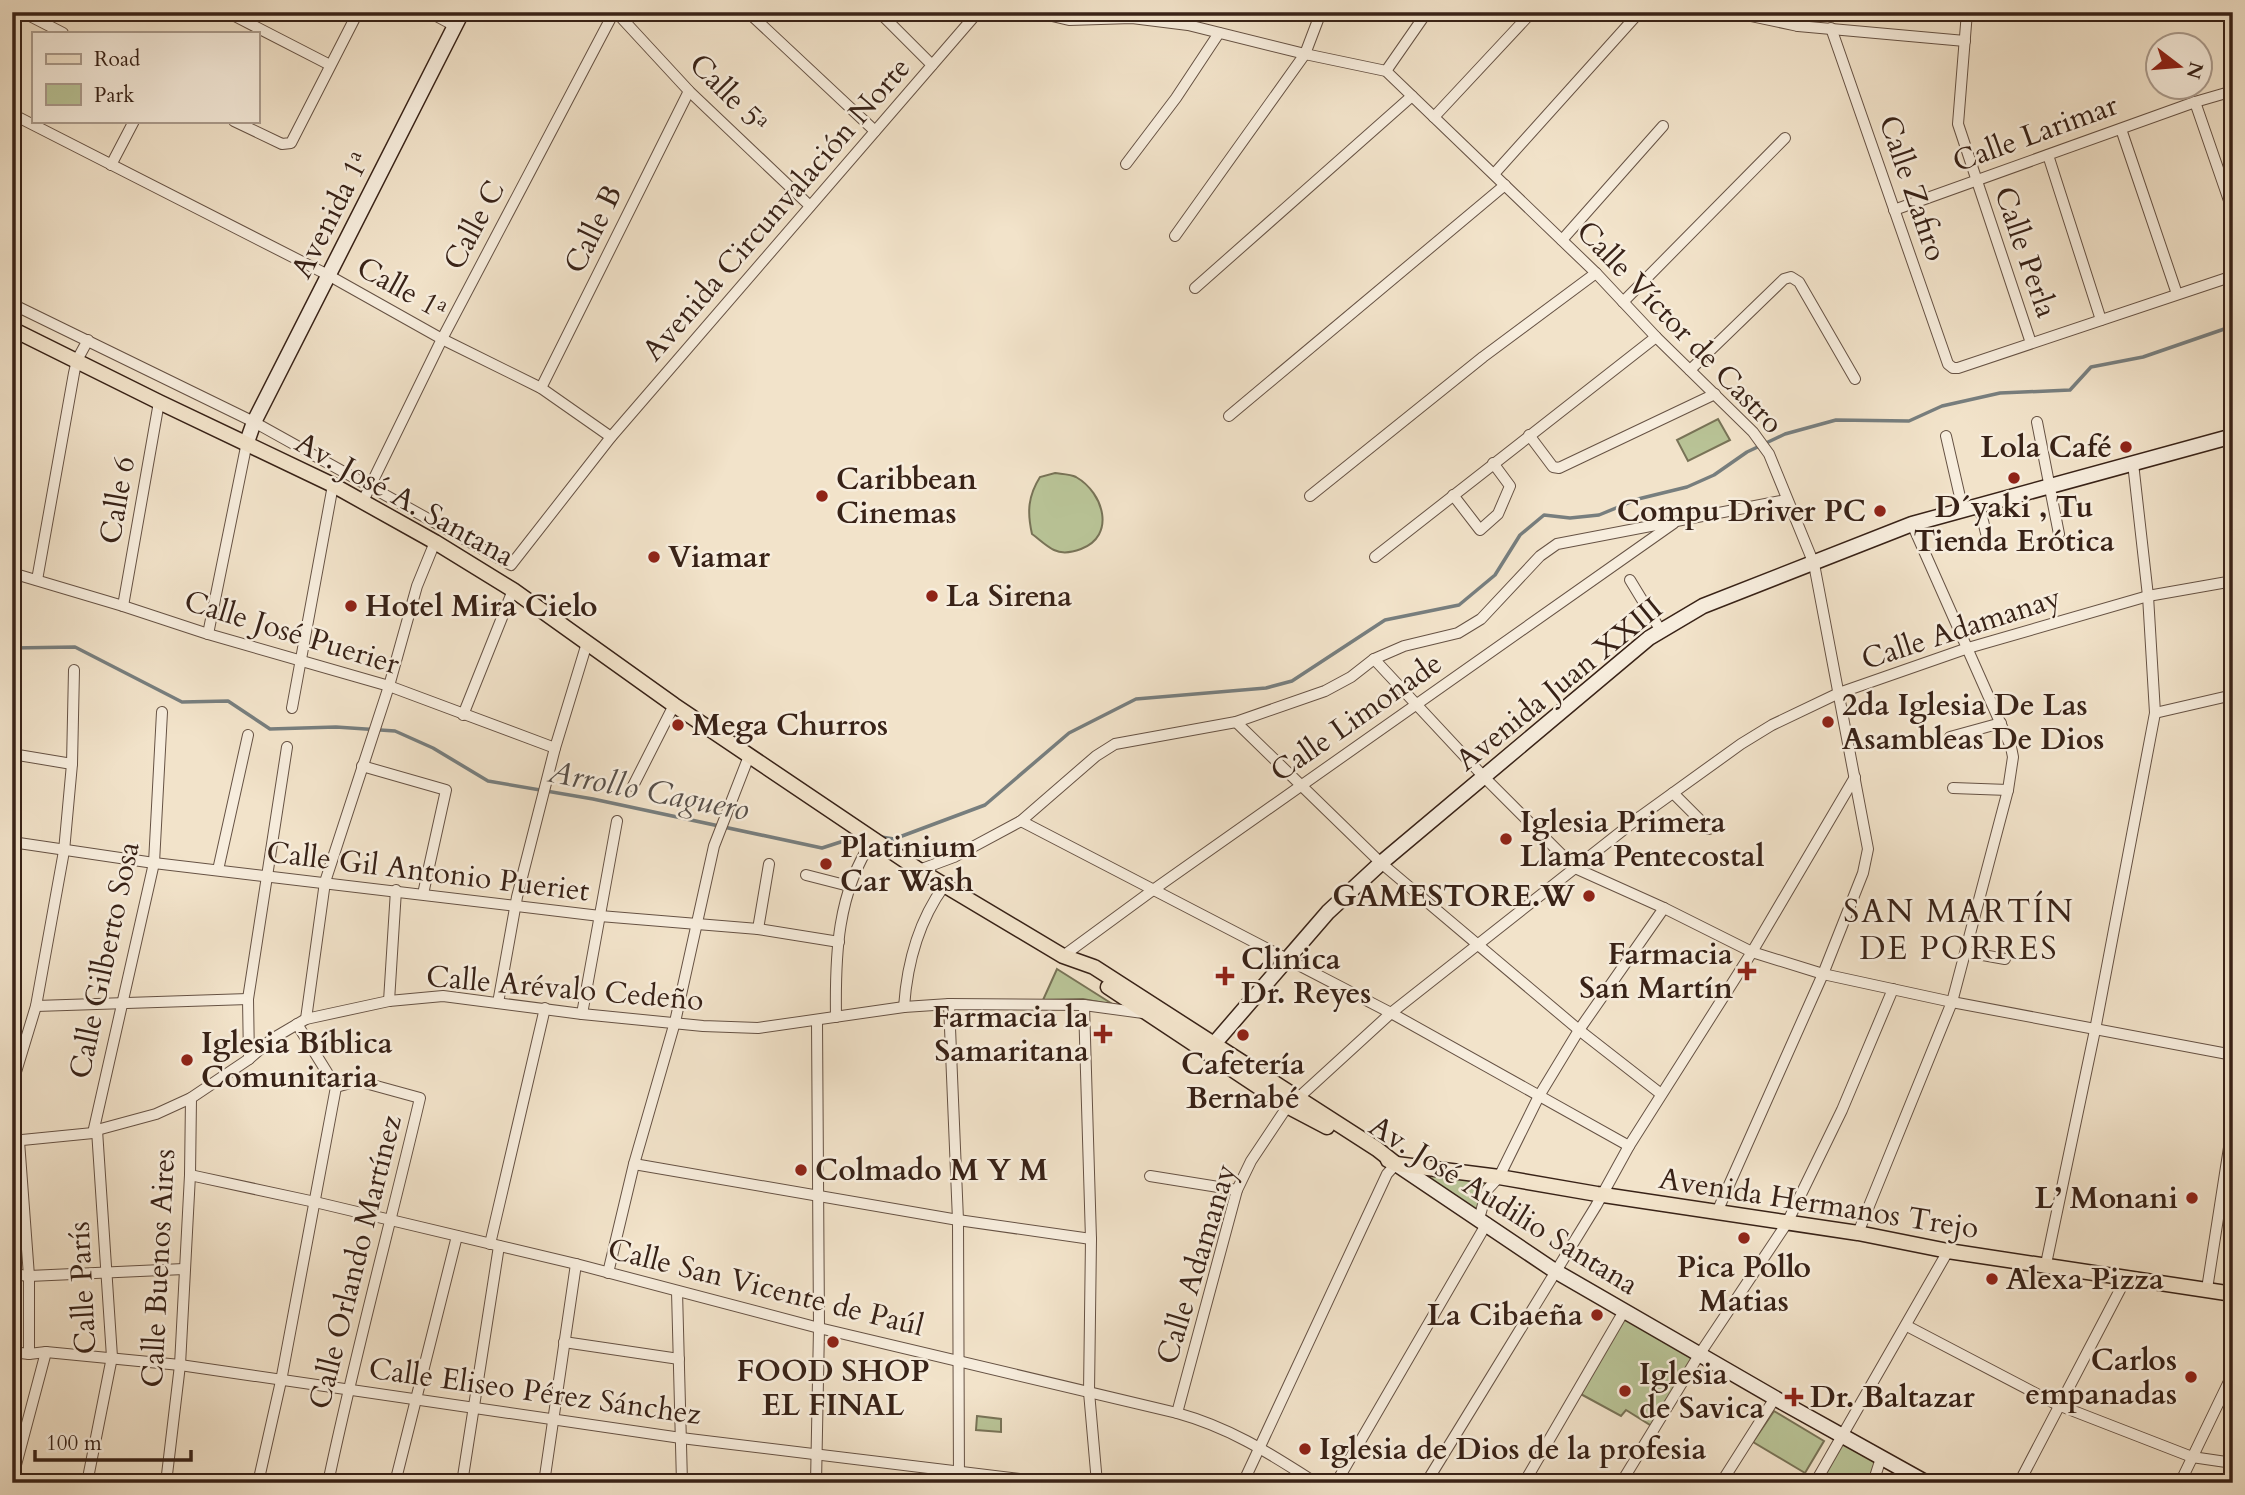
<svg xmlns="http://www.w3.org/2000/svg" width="2245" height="1495" viewBox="0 0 2245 1495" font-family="Cardo,serif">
<rect width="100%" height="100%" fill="#f2e3ca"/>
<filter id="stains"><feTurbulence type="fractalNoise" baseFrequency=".00286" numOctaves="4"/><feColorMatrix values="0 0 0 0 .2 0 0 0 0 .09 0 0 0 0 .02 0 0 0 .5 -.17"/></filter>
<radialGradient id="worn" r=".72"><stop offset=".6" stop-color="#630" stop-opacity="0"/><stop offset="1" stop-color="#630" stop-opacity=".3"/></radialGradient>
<g fill="#b9c497" stroke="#787357" stroke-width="2">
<path d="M1718,419L1730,440L1688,461L1677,440Z"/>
<path d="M1055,473C1061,474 1070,474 1076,477C1104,493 1116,536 1081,549C1073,552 1062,554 1054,550C1046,546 1039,539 1032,534C1027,512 1028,496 1040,477Z"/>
<path d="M1057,969L1114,1005L1083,999L1043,1000Z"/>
<path d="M1396,1164L1497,1180L1479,1219Z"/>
<path d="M1624,1311L1699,1355L1655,1428L1626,1410L1621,1416L1577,1392Z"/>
<path d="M1774,1411L1824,1441L1805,1473L1753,1442Z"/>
<path d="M977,1416L1001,1419V1432L976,1430Z"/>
<path d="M1843,1435L1881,1458L1873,1483H1815Z"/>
</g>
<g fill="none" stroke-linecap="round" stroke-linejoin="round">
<g stroke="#777e7e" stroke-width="3.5">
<path d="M12,648L75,647L182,702L228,701L270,729L336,727L395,731L433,748L488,781L593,799L822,848L859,836"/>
<path d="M881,837L894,839L985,805L1069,733L1136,699L1266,688L1292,681L1385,620L1459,605L1495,575L1520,535L1544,515L1570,518L1599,515L1638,499L1687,487L1714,475L1747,452L1785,434L1836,420L1909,421L1942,406L2000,393L2070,390L2091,367L2143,357L2233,326"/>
</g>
<defs>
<g id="street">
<path d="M29,12L30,16L63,33"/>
<path d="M227,12L330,65"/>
<path d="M429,12L455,26"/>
<path d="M616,12L689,91L810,206"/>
<path d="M748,12L875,131"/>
<path d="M879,12L932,65"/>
<path d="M1035,12L1069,20L1132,18L1188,25L1305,54L1386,71L1596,273L1656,337L1753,432L1769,454L1814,564L1868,849L1863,873L1823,974L1717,1212"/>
<path d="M1732,12L1798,26L1965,41"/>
<path d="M1967,12L1958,124L2031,343"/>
<path d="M1798,26L1799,12"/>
<path d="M1831,28L1948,364L1953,368H1958L2233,276"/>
<path d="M1386,71L1427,12"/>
<path d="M2195,102L2233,212"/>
<path d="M12,114L328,275L442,339L541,388L611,437"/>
<path d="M1434,117L1532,12"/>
<path d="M234,121L282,144L291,143L358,12"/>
<path d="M2121,129L2177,294"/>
<path d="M2048,155L2101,320"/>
<path d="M1126,164L1176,98L1219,33"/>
<path d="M111,165L134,121"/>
<path d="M1494,174L1636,16"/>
<path d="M1894,210L2195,102L2233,91"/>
<path d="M1175,236L1305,54L1321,12"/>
<path d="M1562,240L1663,126"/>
<path d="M1195,288L1412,96"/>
<path d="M1623,302L1785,138"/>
<path d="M12,304L254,422L511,565L611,437L978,12"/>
<path d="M1690,370L1784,279L1791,277L1799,282L1855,379"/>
<path d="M541,388L689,91"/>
<path d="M1229,416L1505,185"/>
<path d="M2037,422L2059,534"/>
<path d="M1529,435L1553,467L1559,468L1715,394"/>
<path d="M1946,436L1963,510"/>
<path d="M1453,495L1480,530L1498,514L1510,486L1493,463"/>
<path d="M1310,496L1483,357L1596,273"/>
<path d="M363,501L442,339L614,12"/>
<path d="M1979,505L1987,537"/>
<path d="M1375,557L1656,337"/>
<path d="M12,573L123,606L208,634L389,686L555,748"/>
<path d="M37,580L74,373L77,360L88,340"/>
<path d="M1630,580L1661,631"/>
<path d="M123,606L159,402"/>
<path d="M208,634L247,442"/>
<path d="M1374,659L1484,777L1575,868L1664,908L1752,952L1823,974L1952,1002L2233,1055"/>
<path d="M292,708L333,485"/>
<path d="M2155,713L2233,695"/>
<path d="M463,715L513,590"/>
<path d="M1236,722L1381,863L1579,1030L1661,1094"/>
<path d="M1950,737L2001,723"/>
<path d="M12,754L72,764"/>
<path d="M362,766L446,790L423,894"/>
<path d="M633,786L674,705"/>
<path d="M1953,788L2008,790"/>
<path d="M1673,793L1709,829"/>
<path d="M1021,821L1391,1013L1629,1146"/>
<path d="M12,842L154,863L600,916L758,929L839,942"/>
<path d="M218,870L248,735"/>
<path d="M919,870L954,857L1021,821L1096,756L1115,744L1236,722L1325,691L1351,677L1374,659L1404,646L1458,633L1481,619L1540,556L1557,544L1786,500"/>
<path d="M806,875L849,886"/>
<path d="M758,929L769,864"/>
<path d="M1966,952L2005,959"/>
<path d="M1063,956L1153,890L1674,523"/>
<path d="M389,1001L396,890"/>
<path d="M498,1003L517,897L555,748L587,643"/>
<path d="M949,1004L958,1220L959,1483"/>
<path d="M1084,1005L1091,1239L1089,1392L1097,1483"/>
<path d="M36,1006L248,999"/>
<path d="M904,1007C907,964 918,922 944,886"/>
<path d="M582,1014L617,821"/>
<path d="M836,1017C835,956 837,892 873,840"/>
<path d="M306,1019L325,882L389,686L417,586L435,542"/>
<path d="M249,1059L248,999L287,747"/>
<path d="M12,1085L36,1006L64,851L72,764L74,670"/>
<path d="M93,1133L154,863L162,712"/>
<path d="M12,1141L93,1133L97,1130L156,1114L191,1098L249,1059L272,1039L306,1019L389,1001L443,996L582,1014L703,1026L758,1028L904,1007L949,1004L1084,1005L1143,1013"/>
<path d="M19,1141L29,1276V1354"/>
<path d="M634,1164L958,1220L1091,1239"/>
<path d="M190,1175L315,1202L576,1264L819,1328L1177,1413C1231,1428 1269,1453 1316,1483"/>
<path d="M1150,1176L1237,1190"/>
<path d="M1479,1219L1487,1190L1499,1177L1539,1096L1579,1030L1664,908"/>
<path d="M1858,1233L1952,1002L2008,790L2013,757L2011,747L1912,524"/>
<path d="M490,1244L545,1008"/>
<path d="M2046,1264L2095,1030L2155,713L2148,596L2133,463"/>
<path d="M608,1273L634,1164L675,1022L714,846L749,756"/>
<path d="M12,1274L29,1276L184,1269"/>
<path d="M2207,1289L2233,1122"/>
<path d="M677,1291L682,1483"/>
<path d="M1907,1326L2058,1405L2192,1457L2233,1463"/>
<path d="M564,1342L679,1359"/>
<path d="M12,1352L29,1354L46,1352L180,1365L681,1438L1052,1483"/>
<path d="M1177,1413L1237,1190L1251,1161L1285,1110L1391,1013L1641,816L1741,744L1772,725L1839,693L1968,648L2148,596L2233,581"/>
<path d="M12,1480L46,1352"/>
<path d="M87,1483L112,1357L97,1130"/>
<path d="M166,1483L180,1365L190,1175L191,1098"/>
<path d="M258,1483L281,1381L336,1087L297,1024"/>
<path d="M328,1483C355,1354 390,1226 420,1098L358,1081L336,1087"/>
<path d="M395,1483L457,1236"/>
<path d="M462,1483L499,1246"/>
<path d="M544,1483L576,1264"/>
<path d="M816,1483L819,1328L817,1021"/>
<path d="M1243,1483L1387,1174L1396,1164"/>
<path d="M1336,1483L1487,1223"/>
<path d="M1426,1483L1596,1206L1629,1146L1752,952L1855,777"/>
<path d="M1524,1483L1624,1311"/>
<path d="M1621,1483L1699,1355L1787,1223L1842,1110L1893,989"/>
<path d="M1721,1483L1775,1398"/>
<path d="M1815,1483L1948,1251"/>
<path d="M1873,1483L1881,1458"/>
<path d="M2019,1483L2123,1284L2124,1277"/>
<path d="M2180,1483L2233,1373"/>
</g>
<g id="secondary">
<path d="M247,442L254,422L462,12"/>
<path d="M1207,1052L1328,912L1381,863L1649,638L1703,606L1912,524L2233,436"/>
<path d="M1396,1164L1555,1271L1787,1405L1927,1483"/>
</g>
<g id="primary">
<path d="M12,329L159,402L333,485L435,542L513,590L674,705L919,870L1063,956L1094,967L1377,1149L1396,1164"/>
<path d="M1108,987L1289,1107L1327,1127"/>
<path d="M1388,1160L1396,1164L1499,1177L1597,1194L1858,1233L1948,1251L2233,1294"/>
</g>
</defs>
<use href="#street" stroke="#665244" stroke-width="12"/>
<use href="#secondary" stroke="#382217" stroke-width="17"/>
<use href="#primary" stroke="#382217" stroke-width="17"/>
<use href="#street" stroke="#f7eddd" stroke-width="10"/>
<use href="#secondary" stroke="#f7eddd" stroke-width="14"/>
<use href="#primary" stroke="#f2e3ca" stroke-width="14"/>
</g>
<g fill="#8f2418" stroke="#f7eddd" stroke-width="2.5">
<circle cx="2126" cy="447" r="7"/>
<circle cx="2014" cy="478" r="7"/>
<circle cx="822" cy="496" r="7"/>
<circle cx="1880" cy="511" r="7"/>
<circle cx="654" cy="557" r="7"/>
<circle cx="932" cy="596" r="7"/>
<circle cx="351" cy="606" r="7"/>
<circle cx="1828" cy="722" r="7"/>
<circle cx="678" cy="725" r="7"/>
<circle cx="1506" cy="839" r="7"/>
<circle cx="826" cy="864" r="7"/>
<circle cx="1589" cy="896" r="7"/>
<path d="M1743.5 960.5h7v7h7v7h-7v7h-7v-7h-7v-7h7z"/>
<path d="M1221.5 965.5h7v7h7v7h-7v7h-7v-7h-7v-7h7z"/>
<path d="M1099.5 1023.5h7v7h7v7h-7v7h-7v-7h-7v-7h7z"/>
<circle cx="1243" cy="1035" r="7"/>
<circle cx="187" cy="1060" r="7"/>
<circle cx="801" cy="1170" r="7"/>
<circle cx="2192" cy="1198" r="7"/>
<circle cx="1744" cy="1238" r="7"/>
<circle cx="1992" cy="1279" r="7"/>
<circle cx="1597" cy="1315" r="7"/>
<circle cx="833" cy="1342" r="7"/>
<circle cx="2191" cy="1377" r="7"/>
<circle cx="1625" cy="1391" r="7"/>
<path d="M1790.5 1386.5h7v7h7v7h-7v7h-7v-7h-7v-7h7z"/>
<circle cx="1305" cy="1449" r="7"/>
</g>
<g text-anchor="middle" stroke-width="5" stroke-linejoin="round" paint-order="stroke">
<g font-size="30" fill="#382217" stroke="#f7eddd">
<text transform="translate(729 93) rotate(45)" y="10">Calle 5ª</text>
<text transform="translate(2035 133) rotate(-20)" y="10">Calle Larimar</text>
<text transform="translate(1913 188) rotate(71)" y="10">Calle Zafiro</text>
<text transform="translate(776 209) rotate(-49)" y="10">Avenida Circunvalación Norte</text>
<text transform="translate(330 215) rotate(-63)" y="10">Avenida 1ª</text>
<text transform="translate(474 225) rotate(-62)" y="10">Calle C</text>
<text transform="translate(593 229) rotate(-64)" y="10">Calle B</text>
<text transform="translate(2026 252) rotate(71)" y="10">Calle Perla</text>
<text transform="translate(402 288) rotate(29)" y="10">Calle 1ª</text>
<text transform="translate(1680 327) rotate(46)" y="10">Calle Víctor de Castro</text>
<text transform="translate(405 499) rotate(29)" y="10">Av. José A. Santana</text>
<text transform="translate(117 500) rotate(-80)" y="10">Calle 6</text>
<text transform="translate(1961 628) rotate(-18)" y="10">Calle Adamanay</text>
<text transform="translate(292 632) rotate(17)" y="10">Calle José Puerier</text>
<text transform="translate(1559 684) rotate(-39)" y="10">Avenida Juan XXIII</text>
<text transform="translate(1356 717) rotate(-35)" y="10">Calle Limonade</text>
<text transform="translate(428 871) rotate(7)" y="10">Calle Gil Antonio Pueriet</text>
<text transform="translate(104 960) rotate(-78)" y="10">Calle Gilberto Sosa</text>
<text transform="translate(565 988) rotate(5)" y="10">Calle Arévalo Cedeño</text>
<text transform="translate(1819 1203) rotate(9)" y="10">Avenida Hermanos Trejo</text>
<text transform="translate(1504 1205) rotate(32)" y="10">Av. José Audilio Santana</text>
<text transform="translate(355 1262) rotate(-76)" y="10">Calle Orlando Martínez</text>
<text transform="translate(1196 1264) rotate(-73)" y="10">Calle Adamanay</text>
<text transform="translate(158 1268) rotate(-87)" y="10">Calle Buenos Aires</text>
<text transform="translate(766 1287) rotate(14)" y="10">Calle San Vicente de Paúl</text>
<text transform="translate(82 1288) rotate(-93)" y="10">Calle París</text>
<text transform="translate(535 1391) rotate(8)" y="10">Calle Eliseo Pérez Sánchez</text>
</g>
<g font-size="30" font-weight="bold" fill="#382217" stroke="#f7eddd" text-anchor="start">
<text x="2112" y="457" text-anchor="end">Lola Café</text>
<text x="836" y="489">Caribbean<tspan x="836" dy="34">Cinemas</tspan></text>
<text x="2014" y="517" text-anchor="middle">D´yaki , Tu<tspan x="2014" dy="34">Tienda Erótica</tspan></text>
<text x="1866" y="521" text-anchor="end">Compu Driver PC</text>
<text x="668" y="567">Viamar</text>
<text x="946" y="606">La Sirena</text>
<text x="365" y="616">Hotel Mira Cielo</text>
<text x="1842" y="715">2da Iglesia De Las<tspan x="1842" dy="34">Asambleas De Dios</tspan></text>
<text x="692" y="735">Mega Churros</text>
<text x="1520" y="832">Iglesia Primera<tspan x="1520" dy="34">Llama Pentecostal</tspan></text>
<text x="840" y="857">Platinium<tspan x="840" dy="34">Car Wash</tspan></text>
<text x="1575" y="906" text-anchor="end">GAMESTORE.W</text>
<text x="1733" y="964" text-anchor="end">Farmacia<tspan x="1733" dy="34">San Martín</tspan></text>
<text x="1241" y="969">Clinica<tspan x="1241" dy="34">Dr. Reyes</tspan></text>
<text x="1089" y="1027" text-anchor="end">Farmacia la<tspan x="1089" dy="34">Samaritana</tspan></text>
<text x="201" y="1053">Iglesia Bíblica<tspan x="201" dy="34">Comunitaria</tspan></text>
<text x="1243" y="1074" text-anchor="middle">Cafetería<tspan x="1243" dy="34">Bernabé</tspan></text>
<text x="815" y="1180">Colmado M Y M</text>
<text x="2178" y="1208" text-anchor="end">L’ Monani</text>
<text x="1744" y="1277" text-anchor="middle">Pica Pollo<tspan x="1744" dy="34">Matias</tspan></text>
<text x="2006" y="1289">Alexa Pizza</text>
<text x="1583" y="1325" text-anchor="end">La Cibaeña</text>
<text x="2177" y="1370" text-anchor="end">Carlos<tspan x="2177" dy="34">empanadas</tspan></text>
<text x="833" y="1381" text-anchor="middle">FOOD SHOP<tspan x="833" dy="34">EL FINAL</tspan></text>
<text x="1639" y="1384">Iglesia<tspan x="1639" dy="34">de Savica</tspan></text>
<text x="1810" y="1407">Dr. Baltazar</text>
<text x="1319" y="1459">Iglesia de Dios de la profesia</text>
</g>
<g font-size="32" font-style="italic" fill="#58504a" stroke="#f7eddd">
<text transform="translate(649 790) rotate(11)" y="11">Arrollo Caguero</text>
</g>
<g font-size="32" letter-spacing="2" fill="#382217" stroke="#f7eddd">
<text x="1959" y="922">SAN MARTÍN<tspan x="1959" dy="37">DE PORRES</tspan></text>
</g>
</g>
<rect width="2245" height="1495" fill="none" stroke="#f2e3ca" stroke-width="42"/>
<rect x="14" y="14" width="2217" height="1467" fill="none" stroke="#382217" stroke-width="3.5"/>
<rect x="21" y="21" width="2203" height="1453" fill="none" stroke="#382217" stroke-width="2"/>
<rect x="32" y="32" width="228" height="91" fill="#f7eddd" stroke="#ab9c8e" stroke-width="2"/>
<rect x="46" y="54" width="35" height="10" fill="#f2e3ca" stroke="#ab9c8e" stroke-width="2"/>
<text x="94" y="66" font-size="21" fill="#382217">Road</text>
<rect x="46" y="84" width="35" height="21" fill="#b9c497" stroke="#ab9c8e" stroke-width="2"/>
<text x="94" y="102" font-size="21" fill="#382217">Park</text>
<g transform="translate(2179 66) rotate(106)"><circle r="33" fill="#f7eddd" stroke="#ab9c8e" stroke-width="2"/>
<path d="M0-5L12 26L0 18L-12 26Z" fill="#8f2418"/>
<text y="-10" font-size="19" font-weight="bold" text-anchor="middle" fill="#382217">N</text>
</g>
<path d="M35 1450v10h156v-10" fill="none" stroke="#382217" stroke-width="3.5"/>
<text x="46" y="1450" font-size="21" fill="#382217" stroke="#f7eddd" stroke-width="5" paint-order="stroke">100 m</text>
<rect width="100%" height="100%" filter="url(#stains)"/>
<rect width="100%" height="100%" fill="url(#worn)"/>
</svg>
